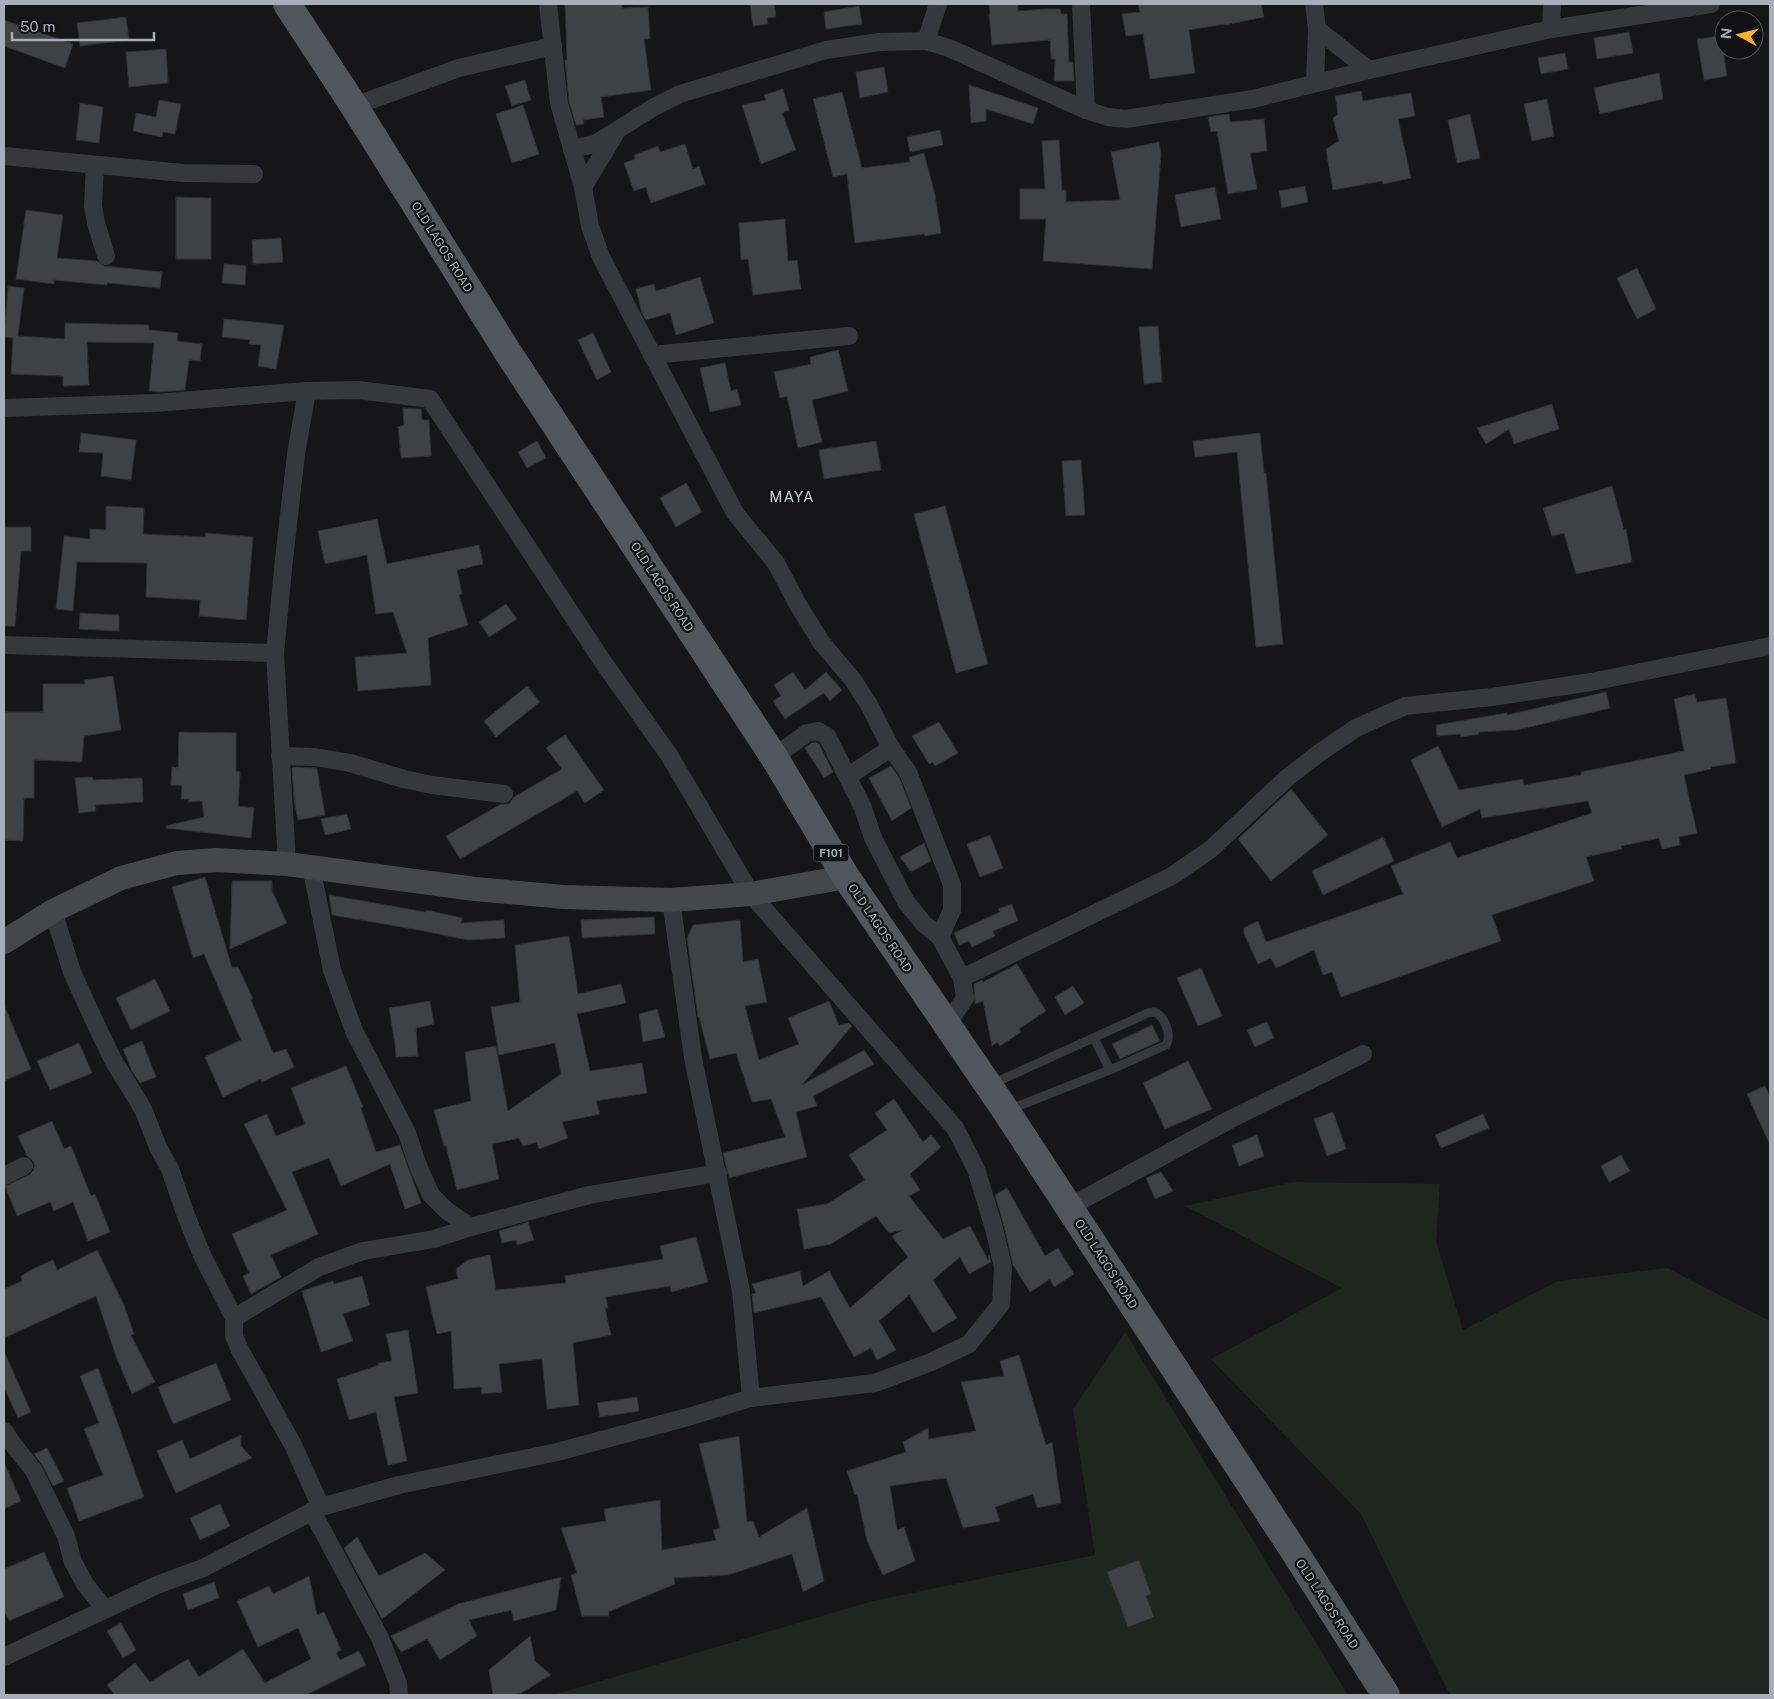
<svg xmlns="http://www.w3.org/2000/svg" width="1774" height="1699" viewBox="0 0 1774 1699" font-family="'Public Sans',sans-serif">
<rect width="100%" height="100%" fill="#161618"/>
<g fill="#1e261f">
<path d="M1293,1182L1440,1184L1436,1242L1463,1330L1558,1281L1667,1268L1770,1321V1695H1450L1361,1514L1211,1359L1342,1288L1185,1206Z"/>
<path d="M1125,1332L1348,1695H553L873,1601L1095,1555L1073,1409Z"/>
</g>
<g fill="#404145" stroke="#303034">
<path d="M565,4H622V8L648,7L650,39H644L651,90L601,97L604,117L583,120L584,124L576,125L569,101L565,60H567Z"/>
<path d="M750,4H774L776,17L767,18L768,24L753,26Z"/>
<path d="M989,4H1018V11L1045,9H1060L1061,14H1067L1069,62H1073L1074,81H1054L1055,59H1051L1050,40L992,45L989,14H990Z"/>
<path d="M1138,4H1261L1264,17L1225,25V24L1189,30L1195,73L1150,79L1143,34L1126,36L1122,14L1140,12Z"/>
<path d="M859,6L862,24L826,29L824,12Z"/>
<path d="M126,17L129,40L80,46L77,23Z"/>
<path d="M4,20L73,44L65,68L4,46Z"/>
<path d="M1629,32L1633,53L1597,59L1594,38Z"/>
<path d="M1721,36L1727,76L1704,80L1697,39Z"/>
<path d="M166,49L168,83L129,87L126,52Z"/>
<path d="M1565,53L1568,69L1541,74L1538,58Z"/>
<path d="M884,67L888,92L860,98L856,72Z"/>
<path d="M1659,73L1663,99L1600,114L1594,88Z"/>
<path d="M525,80L531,100L512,106L505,86Z"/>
<path d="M969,85L1038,108L1033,124L986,109V121L971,123Z"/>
<path d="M783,89L789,110L782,113L796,150L761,164L742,105L766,100L764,95Z"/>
<path d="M1361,91L1363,101L1411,93L1415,116L1398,119L1411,178L1383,184L1382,181L1333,190L1326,149L1339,141L1333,118L1338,114L1335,96Z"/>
<path d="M842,92L862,168L910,162L909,157L924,153L935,195L941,233L925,236L924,234L855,243L847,174L833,177L813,99Z"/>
<path d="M1547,99L1554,136L1532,141L1524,104Z"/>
<path d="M159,100L181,104L175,134L163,132L162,137L133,131L136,113L156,117Z"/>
<path d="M80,103L103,107L99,143L76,140Z"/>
<path d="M523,105L539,154L512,163L496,114Z"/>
<path d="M1229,114L1230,122L1264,119L1267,151L1250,153L1257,189L1228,194L1217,131L1211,132L1208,117Z"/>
<path d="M1470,114L1480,158L1457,163L1448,120Z"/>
<path d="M940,130L943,145L910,152L907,137Z"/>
<path d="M1059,140L1062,190H1066V202L1120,200L1111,152L1159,142L1161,154L1152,269L1043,261L1046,219H1020V189H1045L1042,141Z"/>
<path d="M685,144L693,169L699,166L705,184L651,203L646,187L634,191L624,163L635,159L634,155L658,146L660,152Z"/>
<path d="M1305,186L1308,202L1282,208L1279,191Z"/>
<path d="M1215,187L1221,219L1181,227L1175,195Z"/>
<path d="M176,197L211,198V259H176Z"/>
<path d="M26,210L63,215L57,258L97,261L104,266L162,272L160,288L107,283V285L54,280V284L16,279Z"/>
<path d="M785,219L788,261L797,260L801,289L753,295L748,259L741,260L739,223Z"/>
<path d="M281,238L283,262L253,264L252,240Z"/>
<path d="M224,264L246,266L245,285L222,283Z"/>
<path d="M1637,268L1656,309L1637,319L1617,278Z"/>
<path d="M700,277L714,323L676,335L670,313L646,320L642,313L636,289L654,284L656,291Z"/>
<path d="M8,286L24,288L18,336L65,339V323L149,325V330L178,333L177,341L202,344L200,361L189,360L185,390L160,392L149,391L154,343L87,342L89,385L63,386V376L11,374L13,338L4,337Z"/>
<path d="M224,319L284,325L276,369L258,366L261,345L249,344L250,340L222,337Z"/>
<path d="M1158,326L1162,382L1144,384L1139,327Z"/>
<path d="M593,333L611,372L597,380L578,340Z"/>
<path d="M838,350L848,391L812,400L822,442L798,448L787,396L780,398L774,372L811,364L810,357Z"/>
<path d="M725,363L731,391L737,389L741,405L710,412L700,368Z"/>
<path d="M1552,404L1559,429L1514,444L1509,429L1486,444L1477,428Z"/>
<path d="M403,408L421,409L422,420H429L431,456L401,458L398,427L404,425Z"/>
<path d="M81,433L136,440L131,480L101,476L103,453L79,452Z"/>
<path d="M1260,433L1264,473H1266L1283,644L1256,647L1237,452L1195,457L1193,441Z"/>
<path d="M537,441L546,458L527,468L518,452Z"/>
<path d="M876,441L881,470L824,479L819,450Z"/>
<path d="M1081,460L1085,515L1066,516L1062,461Z"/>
<path d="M686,483L702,512L676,527L660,498Z"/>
<path d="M1612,486L1624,530L1626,529L1632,562L1576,574L1564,533L1552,536L1543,508Z"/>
<path d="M106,506L144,508L143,534L205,537L206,533L253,537L246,620L199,616L200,600L146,597L147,563L77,562L73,611L56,609L64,536L90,539V529L106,530Z"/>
<path d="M945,506L988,664L956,673L914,514Z"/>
<path d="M377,519L387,564L479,545L483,564L457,570L462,594L459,595L468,625L428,638L431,685L358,691L355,657L407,653L393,612L376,614L367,555L325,564L318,531Z"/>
<path d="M4,527H31V551H21L15,626H4Z"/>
<path d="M506,604L517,619L489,637L479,622Z"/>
<path d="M80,613L119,615V631L79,629Z"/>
<path d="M793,672L805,690L826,672L842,690L830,701L824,693L785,719L773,701L781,696L774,685Z"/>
<path d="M113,676L121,730L84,736L82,762L34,760V798H24L23,841L4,840V712H43V684H85L84,680Z"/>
<path d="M527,686L540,702L496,737L484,721Z"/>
<path d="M1606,692L1610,708L1517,730L1479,732V734L1461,737L1460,734L1437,736L1436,725L1507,713V715Z"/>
<path d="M1695,694L1697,702L1726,698L1736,763L1711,767V769L1684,775L1697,833L1679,837L1680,845L1662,849L1659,838L1621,846L1622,849L1586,857L1594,881L1492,915L1501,941L1341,997L1332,972L1323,975L1314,950L1276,968L1271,958L1258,964L1244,934V928L1258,921L1266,942L1403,894L1391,866L1450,842L1457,858L1592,813L1588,801L1482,818L1480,809L1442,827L1411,760L1438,746L1459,790L1523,779L1524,785L1581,775V772L1684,751L1674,699Z"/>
<path d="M939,722L958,753L935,766L933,762L929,764L912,736Z"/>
<path d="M179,732L236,733V771L240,772L238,806L254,808L251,838L166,828V826L204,817L202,801L188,802L189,799H181L182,786L171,785L172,767L178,768Z"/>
<path d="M565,735L604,790L585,803L577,791L460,859L446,836L501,804H509L514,797L562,769L546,748Z"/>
<path d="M816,742L819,744L833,772L824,778L805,748L811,743Z"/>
<path d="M891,766L899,777L911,808L892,821L869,778Z"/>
<path d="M295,767L317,768L325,815L298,820L294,799L292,768Z"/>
<path d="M92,777L93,780L142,778L143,802L95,805L96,811L79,813L75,778Z"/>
<path d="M1291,789L1328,835L1271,881L1238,839Z"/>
<path d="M347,814L351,829L325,835L321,819Z"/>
<path d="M990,835L1003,868L980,877L967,844Z"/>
<path d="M1383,837L1394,861L1323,895L1312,871Z"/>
<path d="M924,843L931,861L911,872L900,857Z"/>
<path d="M205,877L232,968L238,967L253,999L251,1000L273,1053L286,1049L294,1067L262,1082L261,1079L223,1097L205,1057L241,1040L204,954L193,958L172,887Z"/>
<path d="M232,881H272V891L287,923L230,949Z"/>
<path d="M329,895L426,912V910L462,918L461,923L504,920L505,938L467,940L419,930L332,915Z"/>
<path d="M1012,904L1018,921L993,931L995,936L972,947L969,941L959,945L954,933L1000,912L998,909Z"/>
<path d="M654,917L655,934L582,938L581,920Z"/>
<path d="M740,920L743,962L758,959L767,1002L745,1006L759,1060L799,1044L788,1018L829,1001L839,1025L849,1023L852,1026L802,1085L864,1050L874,1064L813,1096L817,1106L796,1112L807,1157L729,1178L723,1153L785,1137L771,1099L752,1102L736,1053L710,1059L699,1017H698L687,938L693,925Z"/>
<path d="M569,936L578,994L621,984L626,1003L577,1014L590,1071L642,1063L647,1093L596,1101L600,1114L562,1122L568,1138L539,1149L537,1142L523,1146L519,1138L492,1144L499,1179L457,1190L446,1146H444L434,1110L471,1101L465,1052L496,1046L508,1111L561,1074L555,1043L499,1055L491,1007L520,1002L515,945Z"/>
<path d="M1017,964L1046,1011L1019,1029L1021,1032L1000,1046L997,1042L992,1046L983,1001L975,1004L974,984L982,980L983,982Z"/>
<path d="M1201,968L1222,1016L1198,1026L1177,978Z"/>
<path d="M155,979L170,1011L131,1030L116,998Z"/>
<path d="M1073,986L1084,1003L1065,1015L1055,997Z"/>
<path d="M430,1001L434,1024L416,1028L418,1056L396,1057L395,1044L389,1008Z"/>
<path d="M4,1005L31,1069L4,1081Z"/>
<path d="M657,1009L665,1037L643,1042L639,1014Z"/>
<path d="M1267,1022L1274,1038L1255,1047L1247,1030Z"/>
<path d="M1152,1025L1160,1041L1120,1059L1112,1044Z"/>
<path d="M142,1041L156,1077L140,1083L132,1071L123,1049Z"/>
<path d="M79,1043L92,1073L50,1090L37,1061Z"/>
<path d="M1188,1061L1212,1109L1165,1129L1143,1083Z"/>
<path d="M346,1066L363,1107L361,1108L376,1152L400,1145L421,1203L405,1209L390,1164L341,1186L329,1158L292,1172L318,1234L271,1255L281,1277L251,1294L243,1276L249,1273L232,1234L287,1210L244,1124L267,1114L276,1136L305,1124L291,1088Z"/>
<path d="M1765,1086L1770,1097V1145L1747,1094Z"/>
<path d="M894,1099L923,1142L931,1135L941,1147L910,1174L920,1190L909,1196L943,1239L970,1226L988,1260L989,1255L991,1262L969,1274L960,1257L933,1280L957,1318L933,1333L909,1295L879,1321L896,1350L877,1360L871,1348L854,1357L821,1297L754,1313L752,1294L756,1293L752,1284L800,1271L803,1286L829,1271L850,1308L908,1257L892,1236L903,1230L889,1233L876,1216L831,1244L804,1249L797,1209L827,1204L865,1180L849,1155L887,1130L875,1113Z"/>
<path d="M1333,1112L1346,1149L1327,1156L1314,1119Z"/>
<path d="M1483,1114L1489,1128L1441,1148L1435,1135Z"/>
<path d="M52,1121L64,1149L71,1146L91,1196L95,1194L110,1232L88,1241L73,1202L54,1211L50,1202L17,1216L5,1186L29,1175L33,1171L35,1166L33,1161L27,1156L18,1136Z"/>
<path d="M1257,1135L1264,1156L1239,1166L1232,1145Z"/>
<path d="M1621,1155L1630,1171L1609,1182L1601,1166Z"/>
<path d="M1161,1172L1173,1191L1155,1199L1146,1178Z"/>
<path d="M1007,1188L1045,1256L1058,1248L1074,1274L1054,1287L1050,1279L1030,1292L1013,1265L1004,1226L995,1195Z"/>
<path d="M528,1222L534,1240L517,1245L516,1240L502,1243L499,1231Z"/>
<path d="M696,1237L708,1282L671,1292L670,1286L606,1297L608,1308H605L611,1335L573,1343L579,1405L547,1409L542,1359L499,1364L502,1392L482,1394L481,1387L454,1389L451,1331L437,1334L426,1287L458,1279L456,1269L468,1260L490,1255L496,1290L566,1283L565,1276L663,1259L660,1246Z"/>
<path d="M97,1250L124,1305L134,1334L131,1335L155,1382L132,1394L117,1359L96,1296L4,1338V1289L22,1281L21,1276L33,1269L53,1260L57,1270Z"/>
<path d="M362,1276L370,1305L343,1314L353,1341L321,1352L302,1291L333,1281L334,1284Z"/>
<path d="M408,1330L418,1393L394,1397L407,1461L388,1465L376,1412L349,1420L337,1379L379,1365L378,1363L392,1361L386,1334Z"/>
<path d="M4,1351L31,1412L18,1418L4,1387Z"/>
<path d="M1019,1355L1046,1445L1052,1442L1061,1503L1037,1508L1033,1494L995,1507L1000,1521L963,1528L946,1478L890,1486L897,1530L904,1527L915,1561L883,1575L867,1541L857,1494L855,1495L847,1471L906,1452L903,1442L928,1428L929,1439L976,1431L961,1382L1004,1376L1000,1361Z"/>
<path d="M216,1363L231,1400L173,1424L158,1387Z"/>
<path d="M98,1368L144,1497L79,1521L67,1488L103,1475L84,1429L99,1423L80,1376Z"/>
<path d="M637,1397L639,1411L600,1417L597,1403Z"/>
<path d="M241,1435V1446L252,1458L176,1493L157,1451L182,1440L190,1459Z"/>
<path d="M739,1436L747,1522L753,1521L759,1537L807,1508L824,1581L803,1592L792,1554L728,1575L674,1578L675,1584L608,1612L609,1616H582L571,1575L577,1573L561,1528L606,1521L604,1509L660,1500L662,1550L716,1540L713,1530L720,1528L699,1444Z"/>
<path d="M47,1448L64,1481L53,1486L43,1466L34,1454Z"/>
<path d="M4,1462L21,1501L4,1509Z"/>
<path d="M220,1504L230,1526L200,1540L190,1518Z"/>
<path d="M357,1537L379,1576L425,1553L445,1570L382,1619L344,1548Z"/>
<path d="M44,1552L64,1597L9,1621L4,1610V1569Z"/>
<path d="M1139,1560L1151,1594L1146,1596L1154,1617L1128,1627L1107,1572Z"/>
<path d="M309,1576L317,1615L324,1612L341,1650L336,1653L340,1660L359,1651L366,1665L306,1695H115L107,1685L135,1663L150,1682L188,1659L199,1677L243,1649L265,1683L311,1659L298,1628L258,1647L237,1601L269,1586L273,1594Z"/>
<path d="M561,1577L556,1610L514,1621L511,1610L469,1620L477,1636L440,1660L427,1639L401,1652L391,1636L458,1604Z"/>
<path d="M214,1582L219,1598L188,1610L183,1594Z"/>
<path d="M121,1623L136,1650L123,1658L107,1631Z"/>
<path d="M530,1636L535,1661L551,1675L521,1693L513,1695H493L489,1670Z"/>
</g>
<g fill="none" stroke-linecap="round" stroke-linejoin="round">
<g stroke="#37383d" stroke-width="9">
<path d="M1094,1038L1110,1070"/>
<path d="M992,1084L1148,1013L1154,1012C1165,1016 1172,1035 1166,1045L1110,1070L1008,1110"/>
</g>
<g stroke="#37383d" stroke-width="18">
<path d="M548,4L559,103L583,187L590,226L601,257L735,513L776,563L797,603L821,642L853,680L869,705L891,748L908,772L952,885V910L940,937"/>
<path d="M1081,4L1086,110"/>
<path d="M1314,4L1317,29L1315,83"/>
<path d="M1317,29L1369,70"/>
<path d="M1551,29L1552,4"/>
<path d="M926,41L938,4"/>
<path d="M354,106L459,68L553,46"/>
<path d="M572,149L595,144L654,107L680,94L826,50L880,42L926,41L949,48L1086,110L1108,117L1126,119L1253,99L1369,70L1551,29L1711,4"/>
<path d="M4,156L183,173L254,174"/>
<path d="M95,165L93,206L96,223L106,256"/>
<path d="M583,187L615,134"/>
<path d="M652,355L849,336"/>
<path d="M4,408L155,403L307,391L358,390L430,399L603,662L669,755L751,894L955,1128L976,1169L994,1228L1003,1267L1001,1304L969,1344L931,1362L875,1383L751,1398L688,1417L557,1452L399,1485L321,1507L203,1568L157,1585L4,1657"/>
<path d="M4,645L275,653"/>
<path d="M280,756L315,757L350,763L404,779L432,785L504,794"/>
<path d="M774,757L807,733L818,731L827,736L863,808L873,838L906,902L924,924L940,937L962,978L965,998L946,1026"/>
<path d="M848,776L891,748"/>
<path d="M287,864L275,653L284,559L296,454L307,391"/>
<path d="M311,867L332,970L354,1031L407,1133L418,1166L431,1195L447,1211L471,1227"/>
<path d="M671,900L693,1058L741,1291L751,1398"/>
<path d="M53,911L72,972L92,1016L113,1060L143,1109L158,1147L170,1169L185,1213L202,1255L234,1318V1336L240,1350L293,1445L321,1507"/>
<path d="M962,978L1172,876L1211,849L1287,778L1319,753L1356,728L1405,706L1492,697L1591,682L1770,646"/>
<path d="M4,1176L24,1166"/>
<path d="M1069,1207L1231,1119L1363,1054"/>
<path d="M234,1318L319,1267L363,1251L434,1239L471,1227L589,1195L718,1173"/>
<path d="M4,1431L12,1443L34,1471L66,1536L73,1562L85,1584L105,1609"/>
<path d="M312,1511L380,1638L398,1683L399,1695"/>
</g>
<path stroke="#45474d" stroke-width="24" d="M4,942L53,911L121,878L177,863L216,860L287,864L475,889L564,897L671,900L751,894L846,877"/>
<path stroke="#53555c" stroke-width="28" d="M287,4L354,106L509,354L774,757L846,877L1006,1111L1296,1554L1386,1695"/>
</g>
<g text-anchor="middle" stroke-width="4.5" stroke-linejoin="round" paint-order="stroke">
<rect fill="#111113" stroke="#7b7e86" stroke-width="1" x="813.5" y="844.5" width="35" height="17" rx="4"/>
<g font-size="11" font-weight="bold" fill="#a8adb8">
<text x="831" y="857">F101</text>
</g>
<g font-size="12" fill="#a8adb8" stroke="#111113">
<text transform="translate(442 247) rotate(58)" y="4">OLD LAGOS ROAD</text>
<text transform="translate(662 587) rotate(57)" y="4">OLD LAGOS ROAD</text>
<text transform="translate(880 928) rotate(56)" y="4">OLD LAGOS ROAD</text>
<text transform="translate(1106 1264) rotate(57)" y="4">OLD LAGOS ROAD</text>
<text transform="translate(1327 1604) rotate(57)" y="4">OLD LAGOS ROAD</text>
</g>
<g font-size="15" letter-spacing="1" fill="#c9ccd4" stroke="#111113">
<text x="792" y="502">MAYA</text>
</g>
</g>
<rect width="1774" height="1699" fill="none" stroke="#a8adb8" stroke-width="10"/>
<g transform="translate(1739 35) rotate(277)"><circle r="24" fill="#111113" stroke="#4d4f55"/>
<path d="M0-4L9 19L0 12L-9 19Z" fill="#f2b134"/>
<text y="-8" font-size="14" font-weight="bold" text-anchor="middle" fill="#a8adb8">N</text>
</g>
<path d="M12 32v8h142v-8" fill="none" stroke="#a8adb8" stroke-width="2.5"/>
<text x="20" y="32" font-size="15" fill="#a8adb8" stroke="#111113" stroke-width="4" paint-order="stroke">50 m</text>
</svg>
